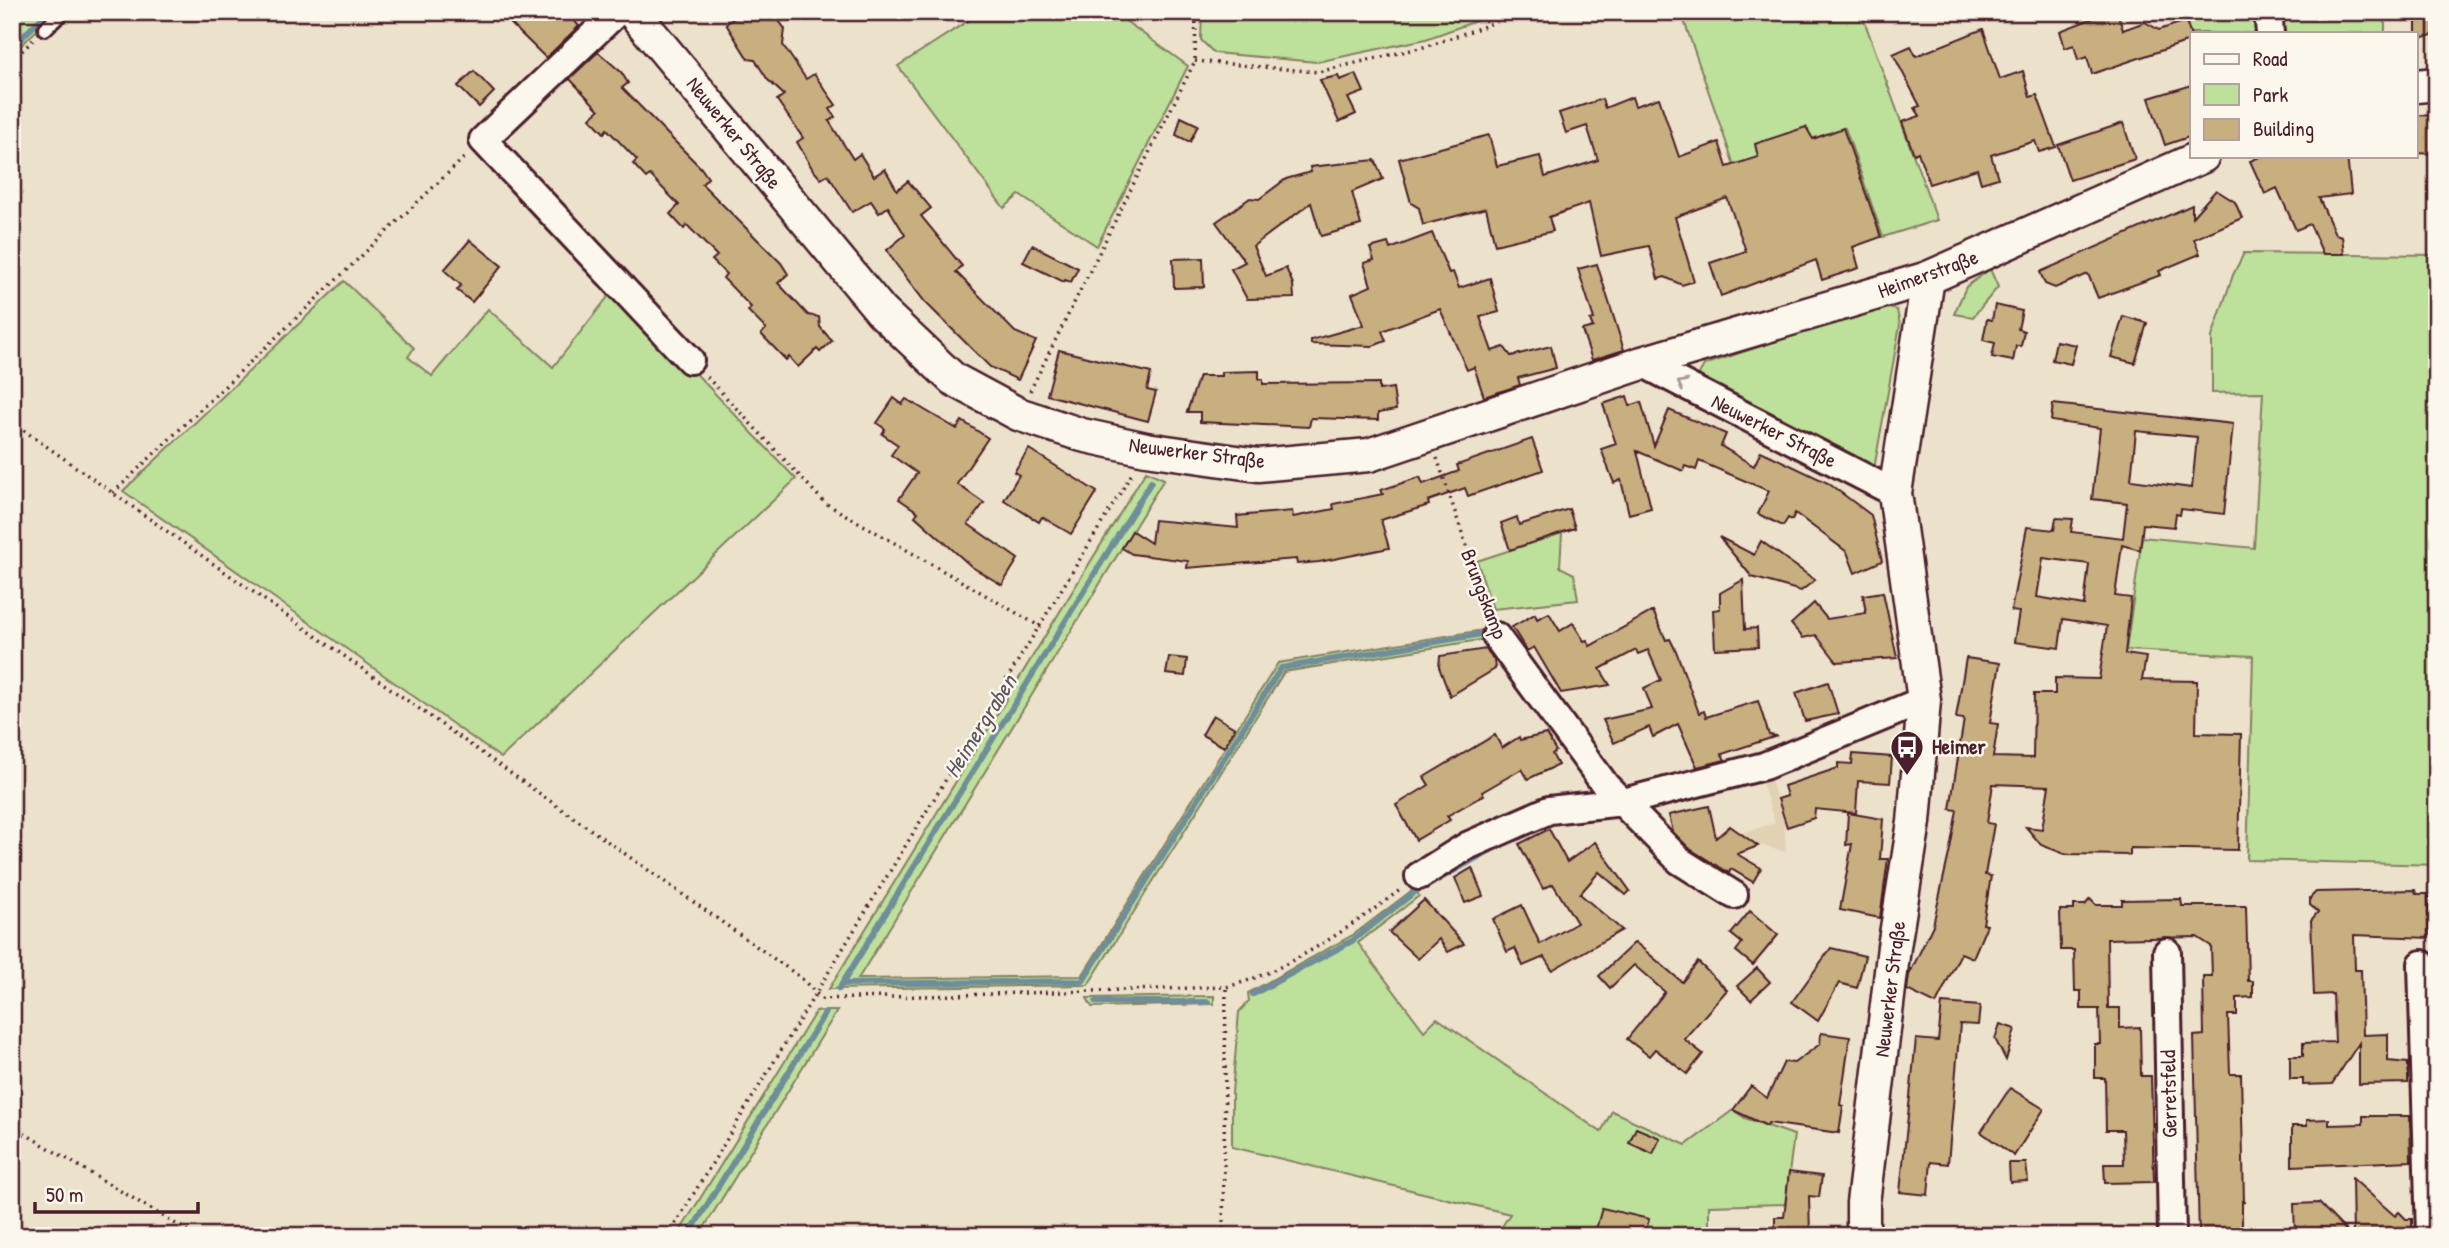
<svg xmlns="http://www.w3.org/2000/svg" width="2449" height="1248" viewBox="0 0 2449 1248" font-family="'Patrick Hand',sans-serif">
<rect width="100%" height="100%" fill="#ece1cb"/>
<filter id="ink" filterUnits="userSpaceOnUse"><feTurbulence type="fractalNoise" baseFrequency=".0143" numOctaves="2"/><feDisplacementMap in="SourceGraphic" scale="14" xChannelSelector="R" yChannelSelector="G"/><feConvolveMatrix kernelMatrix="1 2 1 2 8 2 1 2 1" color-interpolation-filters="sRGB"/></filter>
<g filter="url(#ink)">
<path fill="#e1d2b4" d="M1771,780L1784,821L1786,852L1756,844L1741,833L1775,823L1762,783Z"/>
<g fill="#bde09a" stroke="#848062" stroke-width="2">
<path d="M12,12H56L12,54Z"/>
<path d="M982,12H1113L1188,66L1097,246L1019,195L1004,208L898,66Z"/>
<path d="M1202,12H1501L1426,39L1317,62L1214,53L1201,40Z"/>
<path d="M1681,12H1861L1937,220L1883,237L1845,128L1734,165Z"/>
<path d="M2183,12H2255L2257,33H2192V37Z"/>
<path d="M2280,12H2385V33H2282Z"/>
<path d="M2244,253L2437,255V865L2247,860L2253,656L2126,650L2142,537L2254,548L2263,392L2212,393V337L2233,275Z"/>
<path d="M1990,269L1998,287L1973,317L1954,314L1966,287Z"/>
<path d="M344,281L414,348L408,357L432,376L488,309L553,367L615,288L796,479L501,758L123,491Z"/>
<path d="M1881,306L1897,310L1900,325L1874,469L1705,389L1699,374L1704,365Z"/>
<path d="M1146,471L1164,479L858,979L1082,976L1278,663L1489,629L1492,638L1284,672L1088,985L829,989Z"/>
<path d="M1562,533L1560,567L1574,574L1578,600L1493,609L1477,561Z"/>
<path d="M1415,888L1419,896L1358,943L1424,1031L1437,1018L1601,1132L1612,1111L1686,1145L1733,1110L1745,1118L1794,1135L1785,1204L1709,1206V1236H1496L1510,1214L1232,1147V1093L1239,1012L1249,1001L1248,993L1353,935Z"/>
<path d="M1214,996V1004L1092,1007L1087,998Z"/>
<path d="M816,1011H837L699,1236H677Z"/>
</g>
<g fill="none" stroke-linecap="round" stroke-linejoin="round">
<g stroke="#6f8e9a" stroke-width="6">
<path d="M12,47L48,12"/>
<path d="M1439,879L1491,850"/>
<path d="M842,984L1083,981L1281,668L1482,634"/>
<path d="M839,989L1151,482"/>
<path d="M1253,994L1352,941L1416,891"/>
<path d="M1096,1002H1208"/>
<path d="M688,1236L825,1013"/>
</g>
</g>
<g fill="#c8af7f" stroke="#4a1f2b" stroke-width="2" fill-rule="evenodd">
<path d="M499,12H566L579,26L546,58Z"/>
<path d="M742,12H771L777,18L785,29L783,45L806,79L814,74L836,105L830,109L835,117L829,121L853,159L860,154L874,176L885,169L897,190L908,181L931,208L921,216L962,266L956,272L1015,332L1036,341L1018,380L990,367L925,302L895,263L887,250L905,235L888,207L879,213L871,201L852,212L828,175L821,179L813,170L797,142L803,138L777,100L784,95L768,80L755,60L748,59L726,24Z"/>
<path d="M2109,12H2117L2123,30L2145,22L2159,30L2186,21L2192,40L2092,74L2087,57L2078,60L2074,45L2065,48L2060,31Z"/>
<path d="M2416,12H2435L2434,35L2416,38Z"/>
<path d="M1983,29L2000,79L2023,71L2030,97L2037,95L2056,147L2039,152L2035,141L1991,155L1998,178L1981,183L1977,169L1929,184L1918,152L1914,154L1902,122L1920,116L1915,108L1920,106L1893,54L1911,46L1916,56Z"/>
<path d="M598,52L621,72L628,83L622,88L701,168L708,178L702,184L781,263L788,274L778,283L808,315L819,317L820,327L832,341L820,352L817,349L798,367L789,357L786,360L761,334L766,329L748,311L751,307L723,278L726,274L712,260L717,256L687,225L684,229L670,214L679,205L650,175L646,178L633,164L637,160L607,129L604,133L590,118L599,110L570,79L567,81Z"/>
<path d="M474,71L494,92L479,107L458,86Z"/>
<path d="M1356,74L1364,92L1348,98L1356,114L1339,122L1320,80L1338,76L1340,80Z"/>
<path d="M2192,85V136L2165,145L2149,98Z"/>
<path d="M1632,97L1635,106L1659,98L1679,157L1719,142L1727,167L1758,157L1755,144L1806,127L1813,139L1843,128L1881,237L1853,247L1859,268L1822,280L1816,260L1721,296L1710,263L1746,251L1727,198L1675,217L1694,281L1682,285L1665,277L1658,279L1649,246L1601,256L1589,203L1549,217L1553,231L1495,245L1486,208L1423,225L1419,208L1411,203L1399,159L1489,135L1497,166L1540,156L1545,177L1598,160L1587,126L1566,133L1559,113L1602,99L1605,108Z"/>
<path d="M2416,115L2437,116V154L2416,153Z"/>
<path d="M1181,117L1198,125L1190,142L1176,135Z"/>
<path d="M2123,123L2135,159L2070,180L2058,145Z"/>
<path d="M2262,156H2347L2351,194L2319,198L2335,234L2342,236L2344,254H2323L2310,224L2296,230L2277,188L2265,194L2250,161Z"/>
<path d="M1375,160L1383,179L1352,192L1361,225L1321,236L1311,203L1253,246L1266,276L1286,268L1293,284L1294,298L1247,299L1231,269L1245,262L1216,222L1250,198L1259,199L1286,179L1311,172L1310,167Z"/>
<path d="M2216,190L2235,202L2242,218L2194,239L2200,254L2159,271L2161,275L2098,298L2088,274L2055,288L2045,284L2040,272L2192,205V217Z"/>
<path d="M1432,233L1449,273L1453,272L1459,288L1490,278L1499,312L1480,317L1492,351L1504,347L1511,356L1551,346L1556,368L1518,378L1520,385L1484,397L1474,367L1467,370L1440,309L1382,331L1386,341L1373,346L1311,344V340L1364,325L1352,294L1371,286L1364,263L1374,260L1370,248L1388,243L1390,249Z"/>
<path d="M470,240L502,266L472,302L457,290L461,285L444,270Z"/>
<path d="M1032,245L1078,268L1071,282L1065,280L1064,282L1023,262Z"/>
<path d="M1203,258L1204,287L1174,288L1173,259Z"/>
<path d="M1597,264L1624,350L1592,360L1582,330L1593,327L1590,320L1594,319L1578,269Z"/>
<path d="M1995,305L2022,311L2018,329L2024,331L2021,346H2016L2013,361L1992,357L1995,343L1983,340L1987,319L1992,320Z"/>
<path d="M2123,316L2147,323L2135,363L2111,357Z"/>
<path d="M2056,341L2076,345L2071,364L2052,360Z"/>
<path d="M1059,350L1151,373L1147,390L1156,392L1148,421L1047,395Z"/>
<path d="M1259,371V379H1263V384L1379,383V390L1393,388L1396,410L1378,413V420L1311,418L1309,427L1200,422V412H1187L1199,376H1221V372Z"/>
<path d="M1627,396L1630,406L1641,402L1654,446L1669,410L1726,434L1721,446L1754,466L1761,451L1828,483L1871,515L1882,561L1855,573L1847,552L1795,513L1792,520L1788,518L1783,526L1758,514L1769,491L1699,461L1696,470L1685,466L1683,471L1637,451L1651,508L1629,514L1621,480L1614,483L1601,449L1616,444L1603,404Z"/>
<path d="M894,398L902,404L906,399L957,429L962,421L988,438L957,484L984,503L968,524L1018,559L1002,585L972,567L915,516L918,512L899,499L917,473L891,455L898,445L882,434L885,429L877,423Z"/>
<path d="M2053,404L2233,424L2224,514L2181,509L2180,515L2176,514L2174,527L2143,524L2140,550L2122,545L2115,596L2131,598L2125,654L2146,657L2142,680L2197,681L2196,733L2241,734L2238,850L2130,848V855L2065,854L2041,845L2026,827L2042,829L2049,786L1993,784L1987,823L1994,824L1985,875L1991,876L1983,924L1987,925L1973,958L1961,953L1936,1004L1907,990L1909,975L1933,925L1950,849L1957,810L1950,809L1964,719L1956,718L1966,658L2000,663L1990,723L1998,724L1993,757L2033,758L2034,694H2055V678L2099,679L2107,626L2063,619L2059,648L2014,642L2019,612L2011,611L2027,527L2054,530L2056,518L2073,519L2071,532L2123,538L2127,503L2092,499L2100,428L2051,421ZM2136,431L2197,437L2192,488L2131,480ZM2043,558L2089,564L2084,605L2037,597Z"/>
<path d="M1532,439L1543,470L1468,496L1465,488L1428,501L1429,505L1381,520L1389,548L1319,562L1297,564L1296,559L1187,568L1188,561L1132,554L1122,548L1132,531L1151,543L1154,520L1238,528L1237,516L1292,511L1293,517L1334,509L1333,504L1383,494L1381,490L1420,477L1423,484L1459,471L1457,465Z"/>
<path d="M1029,449L1097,492L1071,534L1042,517L1039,522L1004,500L1019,475L1014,472Z"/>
<path d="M1569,509L1575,528L1510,550L1501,523L1517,517L1519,525Z"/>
<path d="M1719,537L1754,555L1761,541L1815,580L1801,591L1752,577Z"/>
<path d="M1743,580L1745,629L1757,628L1758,647L1715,649L1713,610L1720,609V593Z"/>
<path d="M1883,592L1897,658L1837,662L1816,635L1803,638L1791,624L1814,603L1827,619L1866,613L1863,595Z"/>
<path d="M1653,611L1666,640L1670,639L1676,651L1699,713L1704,711L1706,717L1758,701L1769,735L1777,736L1722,754L1725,760L1697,767L1678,724L1653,737L1649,727L1614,743L1603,720L1652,709L1644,688L1661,680L1648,650L1638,654L1636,650L1600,669L1610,685L1561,693L1534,647L1527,651L1512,627L1535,614L1537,619L1549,613L1560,631L1573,623L1584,641L1587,640L1590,646Z"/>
<path d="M1486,649L1494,660L1495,669L1450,696L1439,667L1440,656Z"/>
<path d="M1169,657L1187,659L1185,676L1166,674Z"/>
<path d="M1828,682L1838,714L1805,721L1796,693Z"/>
<path d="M1213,715L1235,728L1224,747L1202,735Z"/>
<path d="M1546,734L1556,751L1552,754L1558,765L1528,779L1522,769L1482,792L1484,795L1447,816L1450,820L1416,840L1396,805L1429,785L1424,777L1495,735L1502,748L1519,737L1520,740Z"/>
<path d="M1853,754L1892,757L1890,783L1858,781L1856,813L1815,809L1814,818L1787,827L1778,799L1787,796L1784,786L1838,768V763L1852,764Z"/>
<path d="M1709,806L1716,838L1730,826L1758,846L1737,854L1761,868L1753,882L1731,869L1729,873L1690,849L1673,832L1669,815Z"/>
<path d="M1848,813L1883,819L1880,859H1888L1880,918L1840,910L1852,844L1846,845Z"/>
<path d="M1549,829L1567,862L1595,842L1630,891L1626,895L1599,872L1580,894L1622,930L1552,970L1544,957L1523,966L1515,948L1507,952L1493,919L1522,905L1540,944L1577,923L1553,884L1543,889L1519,844Z"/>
<path d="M1472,868L1483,896L1465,903L1455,878Z"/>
<path d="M2415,890L2416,894H2428L2429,938L2354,935L2355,970H2361L2363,1035L2388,1034V1061L2408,1063V1083L2359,1084V1043L2332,1084L2303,1085V1079H2290V1056H2303V1043L2335,1042L2333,994L2314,995L2311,920L2318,912L2310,905V898L2316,892Z"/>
<path d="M2090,899L2096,905H2122V900L2181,899L2182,906H2246L2248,981H2253V997L2237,998V1015H2228L2230,1074H2241L2244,1202L2242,1201V1236H2199L2194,1036L2204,1035L2203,976H2212L2211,946L2197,937L2107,939L2108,1008H2120V1028L2140,1027L2141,1076H2151L2154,1182L2105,1183L2104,1164H2124L2123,1130H2106L2105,1078H2095V1044H2100L2099,1009H2081V991H2075L2074,950H2061L2060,910H2074V905H2085Z"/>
<path d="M1424,900L1464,944L1448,952L1439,939L1418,959L1389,932Z"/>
<path d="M1750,911L1778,935L1753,965L1736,951L1742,943L1731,934Z"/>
<path d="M1635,942L1682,982L1698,962L1727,990L1684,1039L1703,1054L1687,1074L1655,1049L1649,1056L1627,1039L1665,992L1634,965L1610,988L1599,976Z"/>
<path d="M1831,948L1865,956L1857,988L1839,983L1818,1021L1792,1002Z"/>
<path d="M1757,968L1770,982L1751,1000L1737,986Z"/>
<path d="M1942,1003L1980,1006L1978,1025L1960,1024L1948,1164L1931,1162L1928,1195L1900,1192L1916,1039L1938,1041Z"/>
<path d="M2000,1024L2015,1029L2006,1060L1995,1039Z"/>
<path d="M1821,1033L1850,1037L1840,1105L1843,1106L1839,1133L1768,1123L1767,1126L1733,1110L1751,1086L1767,1098L1784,1062L1794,1063L1820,1044Z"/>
<path d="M2010,1088L2044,1109L2014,1156L1981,1132Z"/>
<path d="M2363,1116H2410L2411,1161L2292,1166V1126H2307V1120L2329,1119V1125L2363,1124Z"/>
<path d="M1636,1128L1660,1138L1653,1154L1629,1143Z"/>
<path d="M2009,1163H2026L2028,1181L2010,1182Z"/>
<path d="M1789,1172L1822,1176L1819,1197L1809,1196L1810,1236H1775V1217H1784Z"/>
<path d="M2352,1178L2395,1216L2399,1212L2406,1219H2412V1236H2353Z"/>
<path d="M2319,1203L2351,1236H2295L2294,1204Z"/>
<path d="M1602,1208L1649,1219L1645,1236L1595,1233Z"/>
</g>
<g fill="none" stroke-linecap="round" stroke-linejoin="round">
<defs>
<path id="service" d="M45,29L63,12"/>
<g id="minor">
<path d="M617,12L483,140L690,360"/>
<path d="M2268,12L2270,33"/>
<path d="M1642,363L1895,493"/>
<path d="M1496,636L1606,786L1680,861L1734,895"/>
<path d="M1419,876L1467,846L1549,810L1623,802L1764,766L1924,700"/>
<path d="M2167,952L2172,1236"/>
<path d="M2422,964L2430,1236"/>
</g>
<g id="tertiary">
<path d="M633,12L882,312L953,379L1018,414L1082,435L1146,449L1258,465L1369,455L1642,363L1928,278L2203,156"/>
<path d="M2416,86L2437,84"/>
<path d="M1863,1236V1203L1894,947L1914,822L1924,700L1895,493L1928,278"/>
</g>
</defs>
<use href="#service" stroke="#4a1f2b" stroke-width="18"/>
<use href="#minor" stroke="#4a1f2b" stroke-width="32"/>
<use href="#tertiary" stroke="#4a1f2b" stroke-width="37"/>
<g stroke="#4a1f2b" stroke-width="3.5" stroke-dasharray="2 5" stroke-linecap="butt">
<path d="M12,61L33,40"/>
<path d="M1195,61L1318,72L1428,46L1525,12"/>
<path d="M707,377L825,503L1041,627"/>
<path d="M1030,391L1195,61L1196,12"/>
<path d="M12,422L800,977L822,999L1226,987C1285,973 1352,926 1400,890"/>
<path d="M1437,458L1489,614"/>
<path d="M113,493L466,156"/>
<path d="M12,1126L196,1236"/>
<path d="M668,1236L1133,472"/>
<path d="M1223,1236L1226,987"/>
</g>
<use href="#service" stroke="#fbf7ec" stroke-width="12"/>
<use href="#minor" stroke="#fbf7ec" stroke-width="26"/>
<use href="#tertiary" stroke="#fbf7ec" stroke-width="32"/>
</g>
<defs><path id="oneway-chevron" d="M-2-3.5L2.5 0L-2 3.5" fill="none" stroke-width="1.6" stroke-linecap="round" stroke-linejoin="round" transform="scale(1.75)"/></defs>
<use stroke="#ab9695" href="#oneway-chevron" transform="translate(1682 384) rotate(-153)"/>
</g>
<defs>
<symbol id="bus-pin" viewBox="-11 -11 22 30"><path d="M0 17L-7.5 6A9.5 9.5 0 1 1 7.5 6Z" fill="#4a1f2b" stroke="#fbf7ec"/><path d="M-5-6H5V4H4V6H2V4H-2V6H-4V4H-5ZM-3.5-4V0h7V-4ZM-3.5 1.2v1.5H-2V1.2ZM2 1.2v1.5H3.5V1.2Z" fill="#fff"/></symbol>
</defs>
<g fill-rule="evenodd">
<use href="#bus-pin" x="1888" y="728" width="38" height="52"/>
</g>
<g text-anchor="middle" stroke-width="5" stroke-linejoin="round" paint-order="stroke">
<g font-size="21" fill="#4a1f2b" stroke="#fbf7ec">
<text transform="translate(734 133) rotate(51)" y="7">Neuwerker Straße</text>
<text transform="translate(1928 274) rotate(-20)" y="7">Heimerstraße</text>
<text transform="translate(1774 431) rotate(27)" y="7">Neuwerker Straße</text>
<text transform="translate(1197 453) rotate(7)" y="7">Neuwerker Straße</text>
<text transform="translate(1484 594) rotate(69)" y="7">Brungskamp</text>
<text transform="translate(1890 989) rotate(-83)" y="7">Neuwerker Straße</text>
<text transform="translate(2169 1094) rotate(-91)" y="7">Gerretsfeld</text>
</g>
<g font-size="21" font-weight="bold" fill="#4a1f2b" stroke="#fbf7ec" text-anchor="start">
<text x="1932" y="754">Heimer</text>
</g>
<g font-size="23" font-style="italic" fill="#5d5662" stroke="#fbf7ec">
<text transform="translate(980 726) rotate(-58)" y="8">Heimergraben</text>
</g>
</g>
<rect width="2449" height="1248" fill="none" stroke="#fbf7ec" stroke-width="42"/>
<rect x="21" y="21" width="2407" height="1206" fill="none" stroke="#4a1f2b" stroke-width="2.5" filter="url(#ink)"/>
<rect x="2190" y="32" width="228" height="126" fill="#fbf7ec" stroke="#b4a19f" stroke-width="2"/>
<rect x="2204" y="54" width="35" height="10" fill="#fbf7ec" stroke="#b4a19f" stroke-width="2"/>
<text x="2253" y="66" font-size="21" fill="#4a1f2b">Road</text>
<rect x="2204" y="84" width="35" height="21" fill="#bde09a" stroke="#b4a19f" stroke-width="2"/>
<text x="2253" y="102" font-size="21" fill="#4a1f2b">Park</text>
<rect x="2204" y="119" width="35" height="21" fill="#c8af7f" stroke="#b4a19f" stroke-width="2"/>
<text x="2253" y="136" font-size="21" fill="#4a1f2b">Building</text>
<path d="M35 1202v10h163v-10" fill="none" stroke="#4a1f2b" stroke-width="3.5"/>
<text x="46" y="1202" font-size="21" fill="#4a1f2b" stroke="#fbf7ec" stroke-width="5" paint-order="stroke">50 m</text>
</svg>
